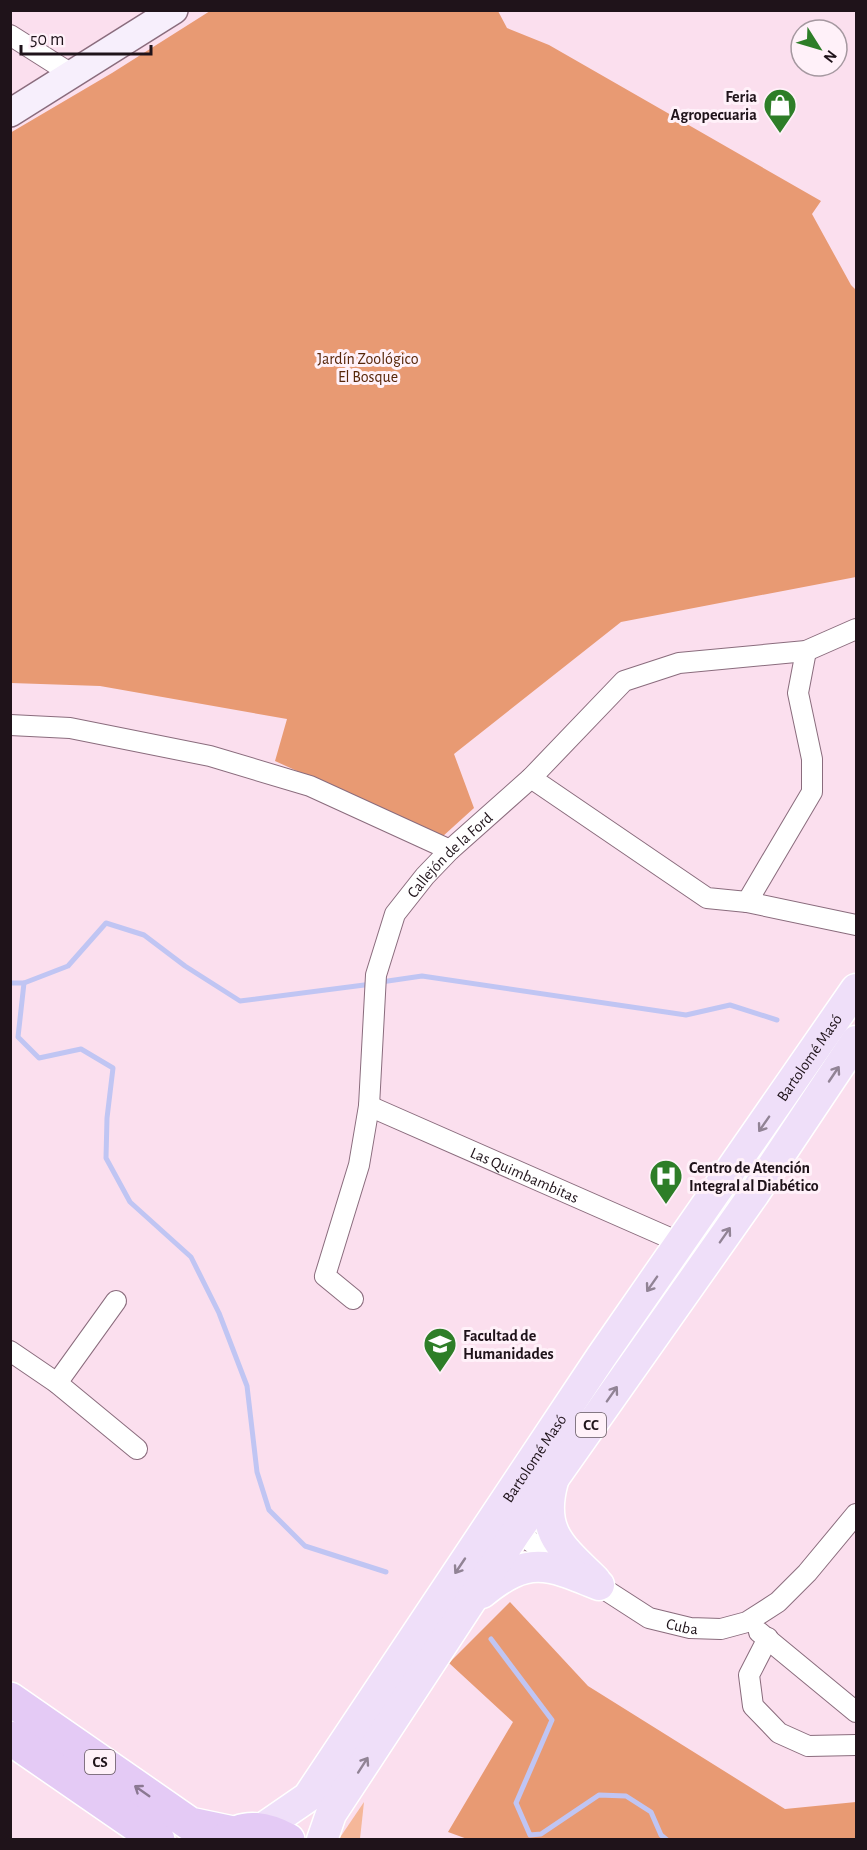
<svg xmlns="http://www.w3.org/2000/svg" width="867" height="1850" viewBox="0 0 867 1850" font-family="'Alegreya Sans',sans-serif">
<rect width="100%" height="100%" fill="#fbdfee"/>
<path fill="#f5b799" d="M364,1802L360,1839H339Z"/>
<g fill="#e89a73">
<path d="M210,11H498L507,28L549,45L821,201L812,214L851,285L856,290V577L621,622L454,754L474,808L442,837L275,761L287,719L100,686L11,683L10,133L112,73Z"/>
<path d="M510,1602L588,1686L785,1809L856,1802V1839L470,1840L448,1832L513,1722L449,1663Z"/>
</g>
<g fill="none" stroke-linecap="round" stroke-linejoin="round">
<g stroke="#c0c5f3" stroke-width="5">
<path d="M381,982L422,976L686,1015L730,1005L777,1020"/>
<path d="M10,983H24L18,1037L39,1058L81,1049L113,1068L107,1118L106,1158L130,1202L191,1257L219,1313L247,1386L257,1472L269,1510L305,1546L386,1572"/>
<path d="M24,983L68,966L106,923L144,935L185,966L240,1001L372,984"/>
<path d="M491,1639L552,1720L516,1803L530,1835L541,1834L599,1795L626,1796L651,1812L661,1835L667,1840"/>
</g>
<defs>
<g id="street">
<path d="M10,35L73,75"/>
<path d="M10,725L70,728L210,756L310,786L450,850"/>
<path d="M531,778L707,898L747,902L856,925"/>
<path d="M747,902L812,792V759L798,693L806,651"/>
<path id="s1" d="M369,1106L681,1243"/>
<path id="s2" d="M353,1299L325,1276L359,1165L369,1106L376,975L395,914L425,876L450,850L531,778L624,681L679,663L806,651L856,629"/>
<path d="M10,1351L57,1383L137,1449"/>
<path d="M57,1383L116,1301"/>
<path id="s3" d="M508,1527L649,1618L690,1628L721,1629L747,1622L778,1602L807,1573L856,1514"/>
<path d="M759,1632L856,1712"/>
<path d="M768,1638L749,1675L753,1706L779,1733L808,1746L856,1745"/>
</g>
<path id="secondary" d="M10,113L174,10"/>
<g id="primary">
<path d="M553,1481C539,1531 561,1547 595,1580"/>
<path d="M482,1593C528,1555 548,1564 599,1585"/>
<path id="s4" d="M263,1828L308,1797L601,1357L856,989"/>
<path d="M322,1840L331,1814L516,1532L754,1194L856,1041"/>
</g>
<g id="highway">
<path d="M10,1699L190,1824L233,1833"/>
<path d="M10,1738L158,1840"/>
<path d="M225,1840C245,1823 267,1829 288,1840"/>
</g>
</defs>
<use href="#street" stroke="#8a6c7d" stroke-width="22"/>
<use href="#secondary" stroke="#8a6c7d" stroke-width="30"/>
<use href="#primary" stroke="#fff" stroke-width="33"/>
<use href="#highway" stroke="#fff" stroke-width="36"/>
<use href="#street" stroke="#fff" stroke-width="20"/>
<use href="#secondary" stroke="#f7effc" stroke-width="27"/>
<use href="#primary" stroke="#efdff9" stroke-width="30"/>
<use href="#highway" stroke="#e4caf5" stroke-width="33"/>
</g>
<defs><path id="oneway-shaft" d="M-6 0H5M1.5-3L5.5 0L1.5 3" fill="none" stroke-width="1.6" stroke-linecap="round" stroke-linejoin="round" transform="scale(1.5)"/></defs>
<g stroke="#918395">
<use href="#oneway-shaft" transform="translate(834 1074) rotate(-56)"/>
<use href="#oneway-shaft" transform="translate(764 1124) rotate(125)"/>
<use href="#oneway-shaft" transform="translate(725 1235) rotate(-55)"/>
<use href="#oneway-shaft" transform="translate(652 1284) rotate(125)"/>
<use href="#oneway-shaft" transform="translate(612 1394) rotate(-55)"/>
<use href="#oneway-shaft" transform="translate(460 1566) rotate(124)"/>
<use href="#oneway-shaft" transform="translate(363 1765) rotate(-57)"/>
</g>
<use stroke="#8b7892" href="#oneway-shaft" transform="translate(142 1791) rotate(-145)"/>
<defs>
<symbol id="shop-pin" viewBox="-11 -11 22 30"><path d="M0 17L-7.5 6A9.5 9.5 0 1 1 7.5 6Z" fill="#2e7e28" stroke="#fff1f9"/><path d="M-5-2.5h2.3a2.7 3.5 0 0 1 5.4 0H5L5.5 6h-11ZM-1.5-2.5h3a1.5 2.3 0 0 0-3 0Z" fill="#fff"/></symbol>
<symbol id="hospital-pin" viewBox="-11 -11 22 30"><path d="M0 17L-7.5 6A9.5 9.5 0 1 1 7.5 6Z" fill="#2e7e28" stroke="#fff1f9"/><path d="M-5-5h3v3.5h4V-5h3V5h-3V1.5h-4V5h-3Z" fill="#fff"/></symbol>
<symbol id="university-pin" viewBox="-11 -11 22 30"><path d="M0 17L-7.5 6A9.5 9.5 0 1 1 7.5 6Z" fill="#2e7e28" stroke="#fff1f9"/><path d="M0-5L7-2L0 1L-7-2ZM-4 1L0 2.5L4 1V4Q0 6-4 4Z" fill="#fff"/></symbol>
</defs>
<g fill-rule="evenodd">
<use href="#shop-pin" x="761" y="86" width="38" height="52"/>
<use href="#hospital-pin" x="647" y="1157" width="38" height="52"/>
<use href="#university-pin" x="421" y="1325" width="38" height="52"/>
</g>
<g text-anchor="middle" stroke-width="6" stroke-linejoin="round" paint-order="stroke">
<g fill="#fff1f9" stroke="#62565d" stroke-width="1.5">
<rect x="576" y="1413" width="30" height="24" rx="4.5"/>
<rect x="85" y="1750" width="30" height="24" rx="4.5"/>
</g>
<g font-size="15" font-weight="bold" fill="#1f131a">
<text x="591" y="1430">CC</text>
<text x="100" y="1767">CS</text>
</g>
<g font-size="16" font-weight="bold" fill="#1f131a" stroke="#fff1f9" text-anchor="start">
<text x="757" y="102" text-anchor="end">Feria<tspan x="757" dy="18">Agropecuaria</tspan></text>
<text x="689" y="1173">Centro de Atención<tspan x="689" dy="18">Integral al Diabético</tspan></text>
<text x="463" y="1341">Facultad de<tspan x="463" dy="18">Humanidades</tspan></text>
</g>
<g font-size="16" fill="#572609" stroke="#fff1f9">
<text x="368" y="364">Jardín Zoológico<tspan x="368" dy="18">El Bosque</tspan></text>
</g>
<g font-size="16" fill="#1f131a" stroke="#fff1f9">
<text dy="6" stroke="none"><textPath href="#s2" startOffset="488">Callejón de la Ford</textPath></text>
<text dy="6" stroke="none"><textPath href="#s4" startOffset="948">Bartolomé Masó</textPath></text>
<text dy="6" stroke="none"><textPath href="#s1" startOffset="170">Las Quimbambitas</textPath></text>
<text dy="6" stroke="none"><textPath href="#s4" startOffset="462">Bartolomé Masó</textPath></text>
<text dy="6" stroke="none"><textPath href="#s3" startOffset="202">Cuba</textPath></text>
</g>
</g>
<rect width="867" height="1850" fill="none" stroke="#1f131a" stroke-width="24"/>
<g transform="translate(819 48) rotate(127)"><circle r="28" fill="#fff1f9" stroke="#a598a0" stroke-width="1.5"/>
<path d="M0-4.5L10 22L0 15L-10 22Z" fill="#2e7e28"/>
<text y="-9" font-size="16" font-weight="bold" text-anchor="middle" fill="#1f131a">N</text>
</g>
<path d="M21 45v9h130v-9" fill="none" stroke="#1f131a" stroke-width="3"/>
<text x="30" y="45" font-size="18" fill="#1f131a" stroke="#fff1f9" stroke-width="4.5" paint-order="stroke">50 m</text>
</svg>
